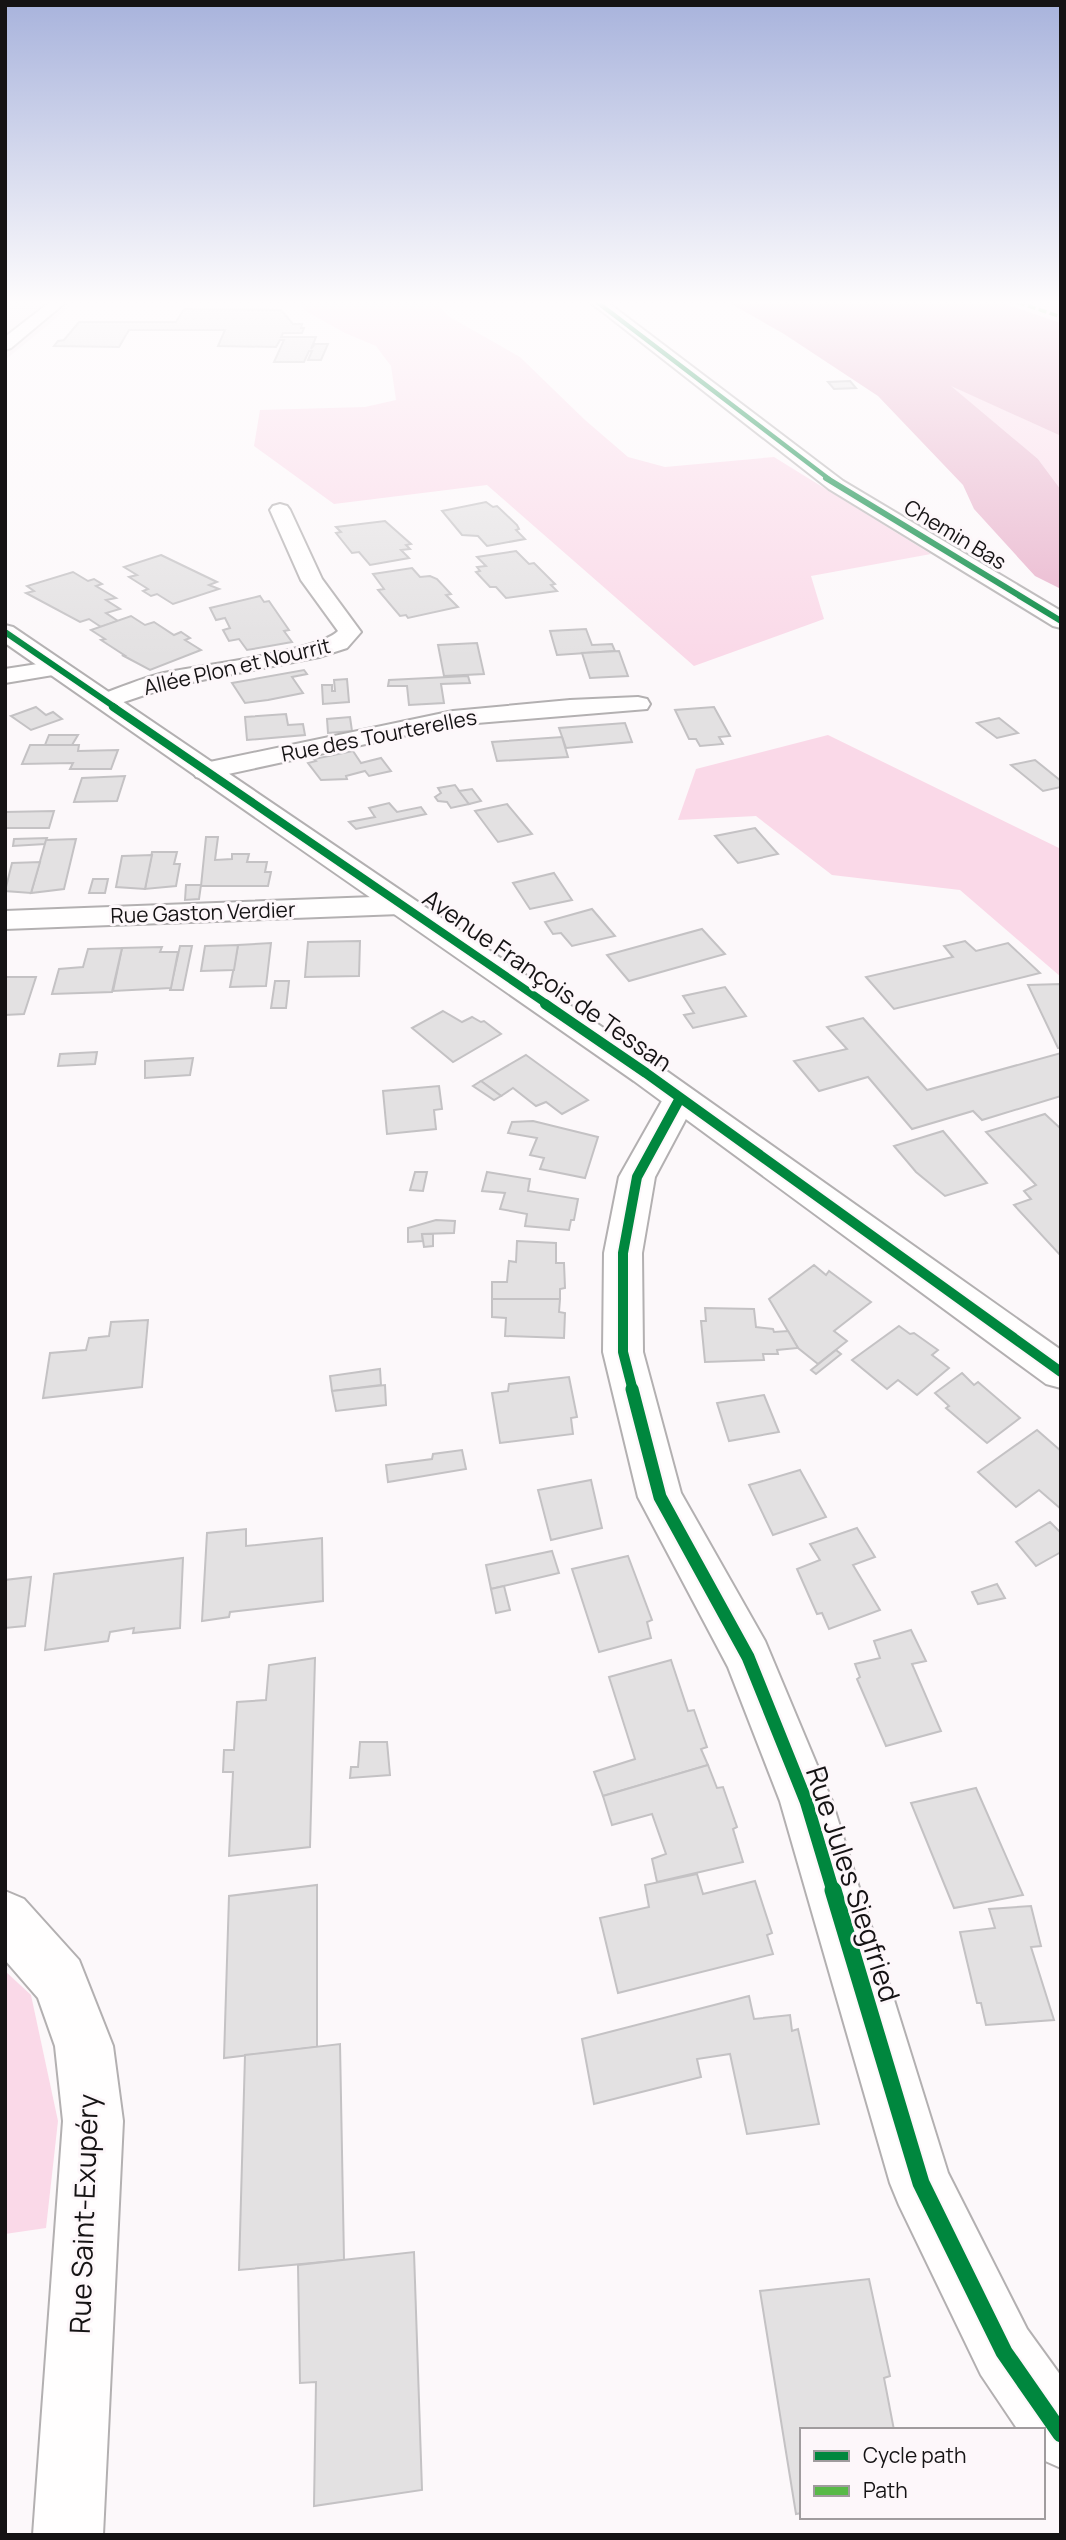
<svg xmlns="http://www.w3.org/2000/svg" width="1066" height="2540" viewBox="0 0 1066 2540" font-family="Manrope,sans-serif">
<rect width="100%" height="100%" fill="#fcf8fa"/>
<path fill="#f2e8ed" d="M5,302H76L5,360Z"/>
<g fill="#fad9e8">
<path d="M301,302H437L448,316L520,357L585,420L628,457L665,467L774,457L931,554L811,576L824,619L694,666L487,485L334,504L254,446L260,410L365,407L396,400L391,366L376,346L345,333L304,310Z"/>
<path d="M1000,302H1061V323Z"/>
<path d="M948,384L1061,436V490L1038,459Z"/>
<path d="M828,735L1061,849V977L960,890L832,875L756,816L678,820L696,769Z"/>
<path d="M5,1971L31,1995L58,2121L46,2228L5,2234Z"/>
</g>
<path fill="#e8b2cb" d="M728,302H1000L1061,323V436L951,386L1038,459L1061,490V589L1035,576L974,509L963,485L878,396L784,334Z"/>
<g fill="#e3e1e2" stroke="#c4c2c4" stroke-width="2">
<path d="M184,309L281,310L293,324H302L301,328H304L302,333H283L281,337H316L311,349L315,344H328L321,360H308L312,351H309L304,362H274L284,340H280L276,347L218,346L225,330H129L119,347L54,346L58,341L64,340L79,322H176Z"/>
<path d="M850,381L856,388L834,389L828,382Z"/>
<path d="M486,502L493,507L497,506L517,525L519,529L516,530L525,539L487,546L478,536L462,535L442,511Z"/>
<path d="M385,521L411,544L406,545L410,549L401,550L409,558L370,565L359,552L352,553L336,533L341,532L336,527Z"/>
<path d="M516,551L529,564L534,563L555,584L551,585L557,591L506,598L496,587H490L476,572L480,571L477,567L486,566L477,557Z"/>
<path d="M161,555L217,582L209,585L219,589L173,604L157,594L151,596L143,591L148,589L129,577L137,575L124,567Z"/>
<path d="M412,568L420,577L430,576L437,579L451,594L446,595L458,607L408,618L406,615L400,616L378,590L384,589L373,574Z"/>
<path d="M73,572L88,581L94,579L102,584L96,586L116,598L106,600L120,609L106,613L118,621L101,627L89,619L80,622L26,593L34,591L27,586Z"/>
<path d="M260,596L264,602L269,601L289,630L284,631L292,642L247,650L239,639L229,641L223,630L230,628L225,618L216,620L210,608Z"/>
<path d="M131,616L145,625L154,622L174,635L181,632L190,638L185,640L201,650L150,670L122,655H124L101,640L105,639L91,630Z"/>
<path d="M586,629L592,645L612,644L615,651L557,655L550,631Z"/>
<path d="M477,643L484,674L444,676L438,645Z"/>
<path d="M619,651L628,676L590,678L582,653Z"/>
<path d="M304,670L307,674L292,677L303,693L268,700L245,703L232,683Z"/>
<path d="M468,676L470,683L441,684L444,703L409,705L407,686H388L389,680Z"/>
<path d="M347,679L349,702L323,704L322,685H332V691H335L334,680Z"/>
<path d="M36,707L46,715L53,712L62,719L31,730L11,716Z"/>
<path d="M714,707L730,736L719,737L723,744L700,746L696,739H689L675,710Z"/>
<path d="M286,714L288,725L303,724L305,735L247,740L245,717Z"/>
<path d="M350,717L352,731L328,733L327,719Z"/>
<path d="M999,718L1018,733L997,738L977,723Z"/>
<path d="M625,723L632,742L566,748L559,728Z"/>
<path d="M49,735H78L72,745H45Z"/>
<path d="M562,737L568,757L497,761L492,742Z"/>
<path d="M30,745H79L78,751L118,750L111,769H70L73,763L22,764Z"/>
<path d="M353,751L361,763L381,758L391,771L369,776L365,771L346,776L347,779L321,780L308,763L316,761L314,759Z"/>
<path d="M1035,760L1061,781V787L1043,791L1011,765Z"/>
<path d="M125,776L117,801L74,802L82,778Z"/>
<path d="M455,785L469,804L451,808L447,802L438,801L435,797L441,793L438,788Z"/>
<path d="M472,789L481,801L469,804L459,791Z"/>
<path d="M389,803L397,812L421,807L426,814L356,829L349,822L375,817L369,808Z"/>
<path d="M507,804L532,834L498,842L475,811Z"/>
<path d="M54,811L49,828H5V812Z"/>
<path d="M755,828L778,854L738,863L715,836Z"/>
<path d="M206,837H218L215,860L232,859V854H249L247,862H267L265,872H271L268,886H201Z"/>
<path d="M47,838L45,844L13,846L14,839Z"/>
<path d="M76,839L64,889L31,893L46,840Z"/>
<path d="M152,852H177L174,864H180L176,886L145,889Z"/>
<path d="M152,855L145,889L116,887L122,856Z"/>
<path d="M40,862L31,893L5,891L12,863Z"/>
<path d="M554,873L572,900L530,909L513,883Z"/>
<path d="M93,879H108L105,893H89Z"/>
<path d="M186,885H201L199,899L185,900Z"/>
<path d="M592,909L615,936L572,946L561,933L553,934L545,922Z"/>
<path d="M702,929L725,954L629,981L607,955Z"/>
<path d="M360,941L359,976L305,977L308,942Z"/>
<path d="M965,941L976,951L1008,943L1040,973L894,1009L866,977L953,957L944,946Z"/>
<path d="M271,943L266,986L230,987L238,945Z"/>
<path d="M238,945L234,970L201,971L205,946Z"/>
<path d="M180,946H192L183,990H170Z"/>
<path d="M162,947L160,952H178L171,988L113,991L122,948Z"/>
<path d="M122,948L112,992L52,994L59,969L83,967L88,949Z"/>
<path d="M5,977H36L24,1014L5,1015Z"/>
<path d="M275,981H289L286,1008H271Z"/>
<path d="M1061,984V1048H1058L1028,985Z"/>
<path d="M725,987L746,1016L693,1028L684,1015L694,1013L683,996Z"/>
<path d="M443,1011L462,1022L472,1017L481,1022L484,1021L501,1034L453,1062L412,1028Z"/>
<path d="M863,1018L927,1090L1061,1053V1096L982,1120L973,1111L912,1129L868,1077L819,1091L794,1061L847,1049L827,1027Z"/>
<path d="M97,1052L95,1064L58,1066L60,1054Z"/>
<path d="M526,1055L588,1100L562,1114L546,1102L536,1106L513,1088L501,1096L481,1081Z"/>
<path d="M193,1058L190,1075L145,1078V1061Z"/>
<path d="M481,1081L501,1096L494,1100L473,1086Z"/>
<path d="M439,1086L442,1109L434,1110L436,1129L387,1134L383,1091Z"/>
<path d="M1045,1114L1061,1129V1256L1014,1205L1031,1199L1024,1191L1036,1185L986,1132Z"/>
<path d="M533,1121L598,1137L585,1178L540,1169L544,1158L530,1155L537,1138L508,1133L512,1122Z"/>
<path d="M943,1131L987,1183L945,1196L916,1172L894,1146Z"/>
<path d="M415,1172H427L423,1191L410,1190Z"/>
<path d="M487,1172L530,1179L528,1191L578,1199L574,1220H571L569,1230L525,1226L527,1214L500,1209L505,1193L482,1191Z"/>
<path d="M436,1220L455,1221L454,1233L422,1234L423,1241L408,1242V1228Z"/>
<path d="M422,1234H433V1246L424,1247Z"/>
<path d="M517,1241L556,1243V1263H564L565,1288L560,1289V1299H492V1282H507L509,1261L516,1262Z"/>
<path d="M814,1265L826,1275L829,1271L871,1302L834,1331L847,1341L818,1364L798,1348L769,1299Z"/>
<path d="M492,1299H560L559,1312L565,1313L564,1338L505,1336L506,1318L492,1317Z"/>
<path d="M705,1308L754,1309L756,1327L773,1329L774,1332L788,1331L798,1348L777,1350L778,1354H763L764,1360L705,1362L701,1321H706Z"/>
<path d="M148,1320L142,1387L43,1398L50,1353L86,1350L89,1338L109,1336L111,1322Z"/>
<path d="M899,1326L910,1334L914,1333L938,1350L932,1355L949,1368L917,1395L898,1380L887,1389L852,1360Z"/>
<path d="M836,1350L841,1354L816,1374L811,1370Z"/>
<path d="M380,1369L381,1385L332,1391L330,1376Z"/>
<path d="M962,1373L974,1385L978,1382L1020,1418L987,1443L946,1408L949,1406L935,1393Z"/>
<path d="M569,1377L577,1417L571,1418L573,1434L500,1443L492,1393L508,1391L509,1384Z"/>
<path d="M385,1385L386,1405L336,1411L332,1391Z"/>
<path d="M764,1395L779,1432L729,1441L717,1403Z"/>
<path d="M1037,1430L1061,1451V1509L1039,1490L1016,1507L978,1472Z"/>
<path d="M462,1450L466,1469L388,1482L386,1465L432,1459L433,1454Z"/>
<path d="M800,1470L826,1517L773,1535L749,1485Z"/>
<path d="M591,1480L602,1528L551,1540L538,1490Z"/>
<path d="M1050,1522L1061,1533V1552L1036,1566L1016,1542Z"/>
<path d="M857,1528L875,1557L853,1565L880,1610L829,1629L822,1613L817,1614L797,1569L820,1560L810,1544Z"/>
<path d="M246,1529V1546L322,1538L323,1601L230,1612L229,1617L202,1621L207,1533Z"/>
<path d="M552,1551L559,1573L491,1589L486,1565Z"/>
<path d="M628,1556L652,1620L647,1622L651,1638L599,1652L572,1569Z"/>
<path d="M183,1558L180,1628L133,1633L134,1628L110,1632L108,1641L45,1650L54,1574Z"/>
<path d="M31,1577L25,1626L5,1628V1580Z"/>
<path d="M997,1584L1005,1598L978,1604L972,1592Z"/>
<path d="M504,1586L510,1610L496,1613L491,1589Z"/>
<path d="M911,1630L926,1661L912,1664L941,1731L886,1746L857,1679L860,1677L855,1664L880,1658L874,1641Z"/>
<path d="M315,1658L310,1847L229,1856L233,1772H223L224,1750H234L237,1702L266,1700L269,1665Z"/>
<path d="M671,1660L688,1711L694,1710L707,1747L701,1749L708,1765L603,1796L594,1772L635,1759L609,1677Z"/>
<path d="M360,1742H387L390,1775L350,1778L351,1767H358Z"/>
<path d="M708,1765L717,1788L723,1787L737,1827L733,1829L743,1862L657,1882L652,1859L666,1854L652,1814L612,1825L603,1796Z"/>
<path d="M976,1788L1023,1895L954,1908L911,1803Z"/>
<path d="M697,1874L703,1894L755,1881L772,1933L767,1935L773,1954L618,1993L600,1918L649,1907L645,1885Z"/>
<path d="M317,1885V2047L224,2058L229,1896Z"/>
<path d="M1031,1906L1041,1946L1031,1947L1054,2020L986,2025L981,2003H977L960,1932L995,1928L989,1909Z"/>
<path d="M749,1996L754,2019L790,2015L792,2031L798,2029L819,2124L747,2134L730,2054L697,2059L701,2077L594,2104L582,2039Z"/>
<path d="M340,2044L344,2260L239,2270L245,2055Z"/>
<path d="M414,2252L422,2490L314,2506L316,2382L300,2383L298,2265Z"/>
<path d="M869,2279L890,2376L884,2378L894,2430H802V2513L796,2514L760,2291Z"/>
</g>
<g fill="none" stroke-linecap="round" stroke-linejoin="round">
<defs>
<g id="street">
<path d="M590,302H607L843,481L1061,611V628L1053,626L829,489Z"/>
<path d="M280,504L287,506L290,510L322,579L361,632L347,648L319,657L171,686L106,708L97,706L94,701L97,696C119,688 142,678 164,673C200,665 317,652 338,631L301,580L270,510L273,506Z"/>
<path d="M57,661L65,663L69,668L65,673L5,683V669Z"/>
<path d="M638,697L647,699L650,704L647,709L453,725L205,779L196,777L192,771L196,765L205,763L453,711L570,700Z"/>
<path d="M400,896L410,899L415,905L410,911L400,914L5,929V911Z"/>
<path d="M679,1088L691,1092L696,1100L655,1177L642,1253L643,1352L681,1493L765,1641L832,1801L948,2173L1027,2329L1061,2376V2468L1043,2460V2430H1018L981,2375L899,2205L890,2183L780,1801L728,1667L638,1497L603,1352L604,1253L619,1177L667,1092Z"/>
<path d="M5,1891L24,1899L79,1960L113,2046L123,2121L103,2535H33L63,2121L55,2046L38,1998L5,1960Z"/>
</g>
<g id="secondary">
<path d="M50,302H66L11,348L5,350V337Z"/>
<path d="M5,625L13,627L658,1065L1061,1350V1388L1046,1384L634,1081L5,643Z"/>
</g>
</defs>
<use href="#street" stroke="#b3b0b1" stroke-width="4"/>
<use href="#secondary" stroke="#b3b0b1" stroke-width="4"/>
<use href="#street" fill="#fffefe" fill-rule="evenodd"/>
<use href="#secondary" fill="#fffefe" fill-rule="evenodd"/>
<path stroke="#58b947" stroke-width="3.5" stroke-dasharray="8 3.5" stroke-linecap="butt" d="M1017,302L1061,317"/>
<defs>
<path id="cycleway-far5" d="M597,302L829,479"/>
<g id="cycleway-far4">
<path d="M826,478L1061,621"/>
<path d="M5,632L116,708"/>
</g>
<path id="cycleway-far3" d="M113,707L548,1005"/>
<g id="cycleway-far2">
<path d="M545,1004L646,1073L1061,1372"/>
<path d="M633,1391L623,1352V1253L637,1177L679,1100"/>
</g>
<path id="cycleway-far1" d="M632,1389L660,1497L748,1657L806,1801L833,1891"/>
<path id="cycleway" d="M833,1890L921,2183L1004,2352L1061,2434"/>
</defs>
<use href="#cycleway-far5" stroke="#fdf7fa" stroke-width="6"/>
<use href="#cycleway-far4" stroke="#fdf7fa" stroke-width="9"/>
<use href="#cycleway-far3" stroke="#fdf7fa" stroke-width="11"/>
<use href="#cycleway-far2" stroke="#fdf7fa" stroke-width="14"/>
<use href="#cycleway-far1" stroke="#fdf7fa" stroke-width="18"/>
<use href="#cycleway" stroke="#fdf7fa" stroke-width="21"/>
<use href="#cycleway-far5" stroke="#00873e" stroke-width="4.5"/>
<use href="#cycleway-far4" stroke="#00873e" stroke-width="6"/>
<use href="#cycleway-far3" stroke="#00873e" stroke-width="8"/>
<use href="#cycleway-far2" stroke="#00873e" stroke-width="10"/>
<use href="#cycleway-far1" stroke="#00873e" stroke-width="13"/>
<use href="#cycleway" stroke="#00873e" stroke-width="17"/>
</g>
<linearGradient id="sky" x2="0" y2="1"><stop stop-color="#a8b3dc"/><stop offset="0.46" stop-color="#fefcfd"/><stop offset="1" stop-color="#fefcfd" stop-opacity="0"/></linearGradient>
<rect width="1066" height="658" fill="url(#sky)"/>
<g text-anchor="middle" stroke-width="6" stroke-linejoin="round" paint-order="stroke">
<g font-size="21" fill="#151314" stroke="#fdf7fa">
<text transform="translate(955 535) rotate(31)" y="7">Chemin Bas</text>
<text transform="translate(237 667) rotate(-13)" y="7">Allée Plon et Nourrit</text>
<text transform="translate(379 736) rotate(-11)" y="7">Rue des Tourterelles</text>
<text transform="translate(203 913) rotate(-2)" y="7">Rue Gaston Verdier</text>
</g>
<g font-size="24" fill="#151314" stroke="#fdf7fa">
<text transform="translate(547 981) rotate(35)" y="8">Avenue François de Tessan</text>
</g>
<g font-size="28" fill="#151314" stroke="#fdf7fa">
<text transform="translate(853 1884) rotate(72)" y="10">Rue Jules Siegfried</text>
<text transform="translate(84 2214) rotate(-88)" y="10">Rue Saint-Exupéry</text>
</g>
</g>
<rect width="1066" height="2540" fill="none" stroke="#151314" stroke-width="14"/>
<rect x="800" y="2428" width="245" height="91" fill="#fdf7fa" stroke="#a09c9e" stroke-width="2"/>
<rect x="814" y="2451" width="35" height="10" fill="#00873e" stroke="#a09c9e" stroke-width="2"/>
<text x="863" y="2463" font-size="21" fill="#151314">Cycle path</text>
<rect x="814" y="2486" width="35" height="10" fill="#58b947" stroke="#a09c9e" stroke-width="2"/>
<text x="863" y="2498" font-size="21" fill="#151314">Path</text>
</svg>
